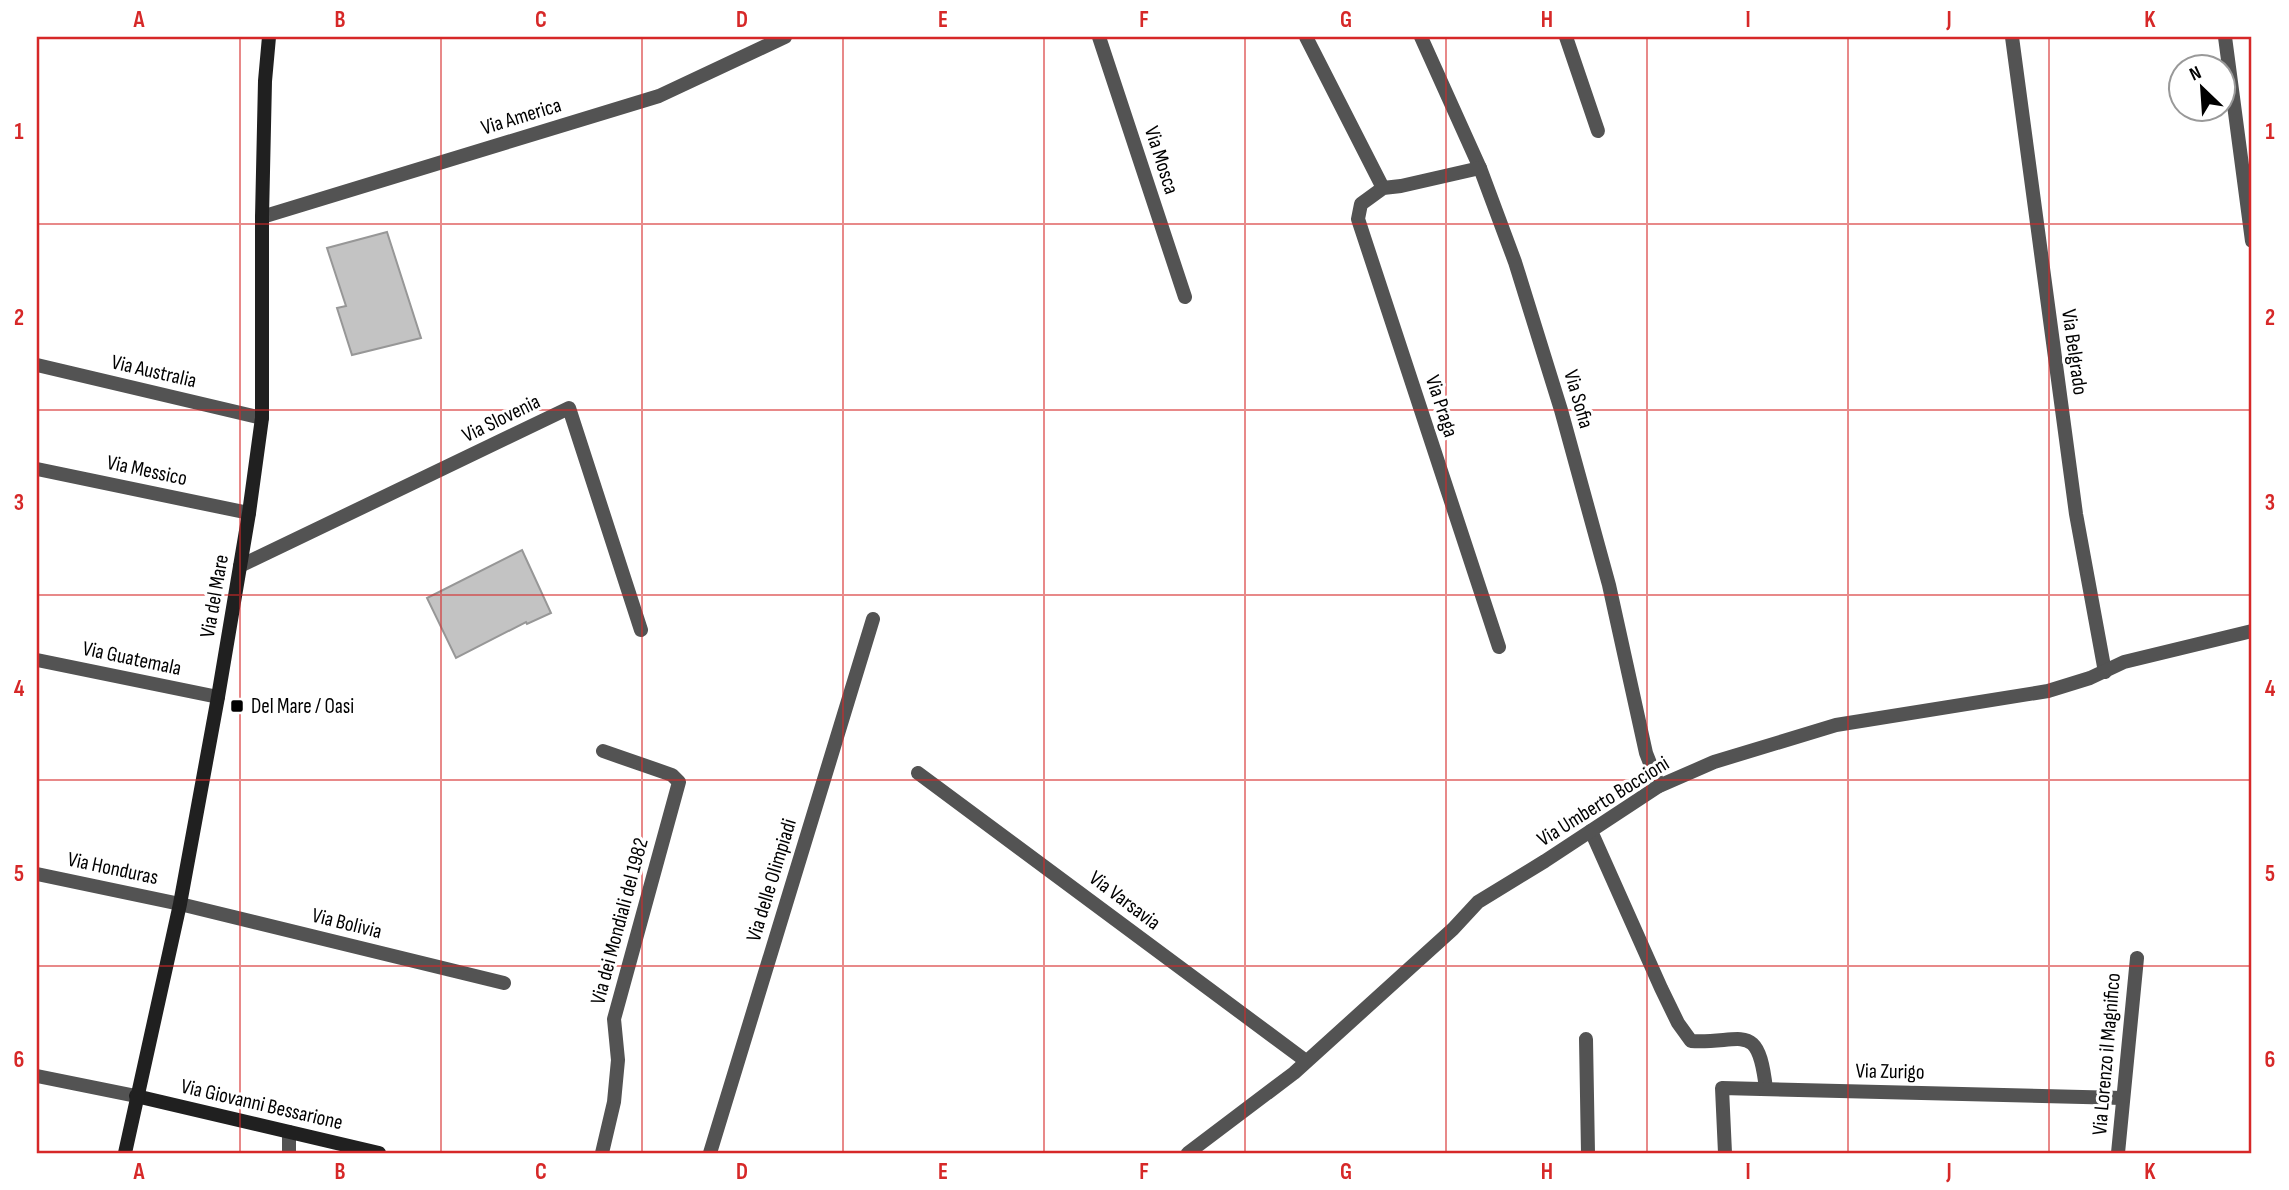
<svg xmlns="http://www.w3.org/2000/svg" width="2289" height="1190" viewBox="0 0 2289 1190" font-family="'Sofia Sans Condensed',sans-serif">
<rect width="100%" height="100%" fill="#fff"/>
<g fill="#c3c3c3" stroke="#979797" stroke-width="2">
<path d="M387,232L421,338L352,355L337,308L346,306L327,248Z"/>
<path d="M522,550L551,613L527,624L526,622L456,658L427,598Z"/>
</g>
<g fill="none" stroke-linecap="round" stroke-linejoin="round">
<g stroke="#535353" stroke-width="14">
<path d="M1099,37L1185,297"/>
<path d="M1306,37L1383,188"/>
<path d="M1421,37L1480,168L1515,262L1561,410L1609,585L1646,753L1659,786"/>
<path d="M1566,37L1598,131"/>
<path d="M2012,37L2076,514L2105,672"/>
<path d="M2225,37L2252,241"/>
<path d="M1480,168L1401,186L1383,188L1361,204L1358,219L1499,647"/>
<path d="M262,217L659,96L785,37"/>
<path d="M37,365L262,418"/>
<path d="M37,469L249,513"/>
<path d="M240,566L569,408L641,630"/>
<path d="M37,660L218,697"/>
<path d="M918,773L1306,1061"/>
<path d="M1591,831L1661,988L1678,1023L1691,1041C1743,1044 1758,1019 1766,1089"/>
<path d="M37,874L180,904L504,983"/>
<path d="M1586,1039L1588,1153"/>
<path d="M37,1076L136,1096"/>
<path d="M289,1132V1153"/>
<path d="M602,1153L614,1102L618,1060L614,1019L679,782L672,775L603,751"/>
<path d="M710,1153L873,619"/>
<path d="M1188,1153L1294,1073L1453,929L1478,902L1545,861L1659,786L1714,762L1836,725L2048,691L2090,678L2124,662L2252,631"/>
<path d="M1725,1153L1722,1088L2123,1098"/>
<path d="M2118,1153L2137,958"/>
</g>
<g stroke="#202020" stroke-width="14">
<path d="M136,1096L379,1153"/>
<path d="M125,1153L180,904L218,697L249,513L262,418V217L265,81L269,37"/>
</g>
</g>
<path fill="none" stroke="#d62828" stroke-width="2" stroke-opacity="0.55" d="M240,37V1153M441,37V1153M642,37V1153M843,37V1153M1044,37V1153M1245,37V1153M1446,37V1153M1647,37V1153M1848,37V1153M2049,37V1153M37,224H2252M37,410H2252M37,595H2252M37,780H2252M37,966H2252"/>
<rect fill="#000" stroke="#fff" stroke-width="2.5" x="230" y="699" width="14" height="14" rx="3.5"/>
<g text-anchor="middle" stroke-width="6" stroke-linejoin="round" paint-order="stroke">
<g font-size="21" fill="#000" stroke="#fff">
<text transform="translate(521 116) rotate(-17)" y="7">Via America</text>
<text transform="translate(1162 160) rotate(72)" y="7">Via Mosca</text>
<text transform="translate(2075 352) rotate(82)" y="7">Via Belgrado</text>
<text transform="translate(154 371) rotate(13)" y="7">Via Australia</text>
<text transform="translate(1579 399) rotate(74)" y="7">Via Sofia</text>
<text transform="translate(1442 406) rotate(72)" y="7">Via Praga</text>
<text transform="translate(501 418) rotate(-26)" y="7">Via Slovenia</text>
<text transform="translate(147 470) rotate(12)" y="7">Via Messico</text>
<text transform="translate(214 596) rotate(-80)" y="7">Via del Mare</text>
<text transform="translate(132 658) rotate(12)" y="7">Via Guatemala</text>
<text transform="translate(1603 801) rotate(-32)" y="7">Via Umberto Boccioni</text>
<text transform="translate(113 868) rotate(12)" y="7">Via Honduras</text>
<text transform="translate(771 880) rotate(-73)" y="7">Via delle Olimpiadi</text>
<text transform="translate(1125 900) rotate(37)" y="7">Via Varsavia</text>
<text transform="translate(619 921) rotate(-75)" y="7">Via dei Mondiali del 1982</text>
<text transform="translate(347 923) rotate(14)" y="7">Via Bolivia</text>
<text transform="translate(2106 1054) rotate(-85)" y="7">Via Lorenzo il Magnifico</text>
<text transform="translate(1890 1071) rotate(1)" y="7">Via Zurigo</text>
<text transform="translate(262 1104) rotate(13)" y="7">Via Giovanni Bessarione</text>
</g>
<g font-size="21" fill="#000" stroke="#fff" text-anchor="start">
<text x="251" y="713">Del Mare / Oasi</text>
</g>
</g>
<rect width="2289" height="1190" fill="none" stroke="#ffffff" stroke-width="77"/>
<g transform="translate(2202 88) rotate(335)"><circle r="33" fill="#ffffff" stroke="#999999" stroke-width="2"/>
<path d="M0-5L12 26L0 18L-12 26Z" fill="#000000"/>
<text y="-10" font-size="19" font-weight="bold" text-anchor="middle" fill="#000000">N</text>
</g>
<rect x="38" y="38" width="2212" height="1114" fill="none" stroke="#d62828" stroke-width="2.5"/>
<g font-size="23" text-anchor="middle" font-weight="bold" fill="#d62828">
<text x="139" y="27">A</text>
<text x="340" y="27">B</text>
<text x="541" y="27">C</text>
<text x="742" y="27">D</text>
<text x="943" y="27">E</text>
<text x="1144" y="27">F</text>
<text x="1346" y="27">G</text>
<text x="1547" y="27">H</text>
<text x="1748" y="27">I</text>
<text x="1949" y="27">J</text>
<text x="2150" y="27">K</text>
<text x="19" y="139">1</text>
<text x="2270" y="139">1</text>
<text x="19" y="325">2</text>
<text x="2270" y="325">2</text>
<text x="19" y="510">3</text>
<text x="2270" y="510">3</text>
<text x="19" y="696">4</text>
<text x="2270" y="696">4</text>
<text x="19" y="881">5</text>
<text x="2270" y="881">5</text>
<text x="19" y="1067">6</text>
<text x="2270" y="1067">6</text>
<text x="139" y="1179">A</text>
<text x="340" y="1179">B</text>
<text x="541" y="1179">C</text>
<text x="742" y="1179">D</text>
<text x="943" y="1179">E</text>
<text x="1144" y="1179">F</text>
<text x="1346" y="1179">G</text>
<text x="1547" y="1179">H</text>
<text x="1748" y="1179">I</text>
<text x="1949" y="1179">J</text>
<text x="2150" y="1179">K</text>
</g>
</svg>
